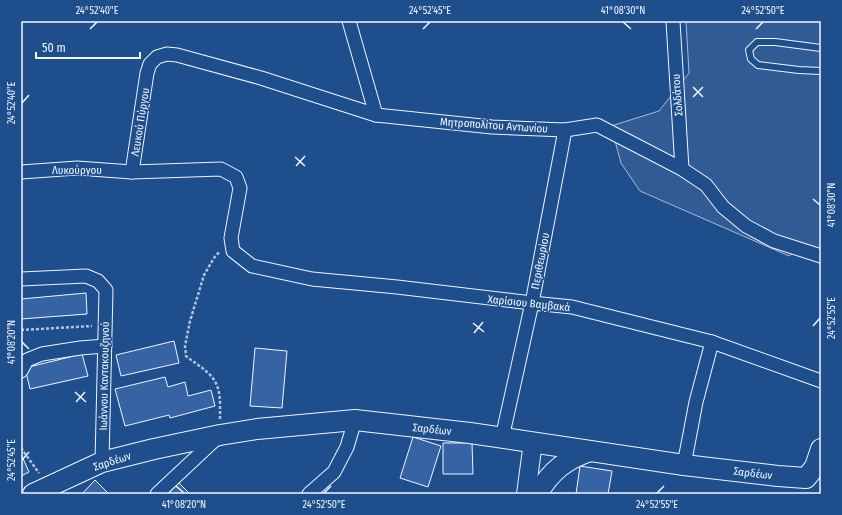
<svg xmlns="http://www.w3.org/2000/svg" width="842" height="515" viewBox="0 0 842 515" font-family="'Fira Sans Condensed',sans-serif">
<rect width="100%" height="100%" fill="#1f4e8c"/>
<path fill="#305b95" stroke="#a8bbd7" d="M686,21H821V252L803,245L789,256L640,191L621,163L611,126L659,111L689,73Z"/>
<g fill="#3563a3" stroke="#f2f6ff">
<path d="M86,293L87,314L21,319V299Z"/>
<path d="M174,341L179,363L121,376L116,355Z"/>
<path d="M255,348L287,351L282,408L250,406Z"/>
<path d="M82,354L88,376L30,389L25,368Z"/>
<path d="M165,377L168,387L185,382L188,396L211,390L215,406L170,418L169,415L125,426L115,389Z"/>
<path d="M413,437L441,446L428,487L400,478Z"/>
<path d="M443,443H472L473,474H443Z"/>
<path d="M21,454L29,472L21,476Z"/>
<path d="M580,466L612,471L608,494H576Z"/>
<path d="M95,480L109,494H82Z"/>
<path d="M179,483L190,494H168Z"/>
</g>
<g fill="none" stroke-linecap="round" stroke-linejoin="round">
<defs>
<path id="lane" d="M821,48L775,42H757L749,50L751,59L758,65L799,70L821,71"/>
<g id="street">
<path d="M349,21L376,115"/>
<path d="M673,21L682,169"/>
<path d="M21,172L77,168L132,172L221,169L236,177L240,188L231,238L233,251L252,266L312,279L397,287L532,303L572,307L712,342L821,381"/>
<path d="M132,172L147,73L150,64L157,57L167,54L177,55L261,78L376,115L492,127L565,130L597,125L682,169L706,185L723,207L746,226L774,241L821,256"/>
<path d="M21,279L86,276L98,281L106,290L102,462"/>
<path d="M21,371L27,360L42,354L80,348L105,346"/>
<path d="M502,438L532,303L562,146L565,130"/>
<path d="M684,465L696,402L712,342"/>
<path d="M157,494L219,436"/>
<path d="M309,494L334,472L347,447L355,420"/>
</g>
<path id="secondary" d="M526,494L533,442"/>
<g id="primary">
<path d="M538,493C551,471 566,459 590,451"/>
<path d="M33,494L102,462L154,449L220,435L257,429L355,420L470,433L684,465L778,476L806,478L815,467L821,449"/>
</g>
</defs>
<use href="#lane" stroke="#f2f6ff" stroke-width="8"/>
<use href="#street" stroke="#f2f6ff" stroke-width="15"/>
<use href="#secondary" stroke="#f2f6ff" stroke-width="20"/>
<use href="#primary" stroke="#f2f6ff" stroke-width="22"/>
<g stroke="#b3c4dc" stroke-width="2.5" stroke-dasharray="3 2" stroke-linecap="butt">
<path d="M21,330L92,326"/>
<path d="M220,419C220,402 222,385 208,373C201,366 193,362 186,356L185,346L190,321L204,275L214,258L220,251"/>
<path d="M21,448L39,473"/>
</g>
<use href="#lane" stroke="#1f4e8c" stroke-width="6"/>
<use href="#street" stroke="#1f4e8c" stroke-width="13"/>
<use href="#secondary" stroke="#1f4e8c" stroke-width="18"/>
<use href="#primary" stroke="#1f4e8c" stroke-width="20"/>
</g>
<path fill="none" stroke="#f2f6ff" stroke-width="1.5" d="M623,22L631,29M90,29L97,22M423,29L430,22M756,29L763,22M693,87L703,97M693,97L703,87M22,103L29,95M295,157L305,166M296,166L305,156M813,199L820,205M473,323L484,332M813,326L820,318M474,333L483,322M22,342L29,349M75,392L86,402M76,402L85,392M22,460L29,452M176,486L184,493M324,493L331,486M657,493L664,486"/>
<g text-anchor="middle" stroke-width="3" stroke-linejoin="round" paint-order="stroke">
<g font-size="11" fill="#f2f6ff" stroke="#1f4e8c">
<text transform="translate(677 95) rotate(-94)" y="4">Σολδάτου</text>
<text transform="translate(140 122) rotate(-81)" y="4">Λευκού Πύργου</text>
<text transform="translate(494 125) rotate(4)" y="4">Μητροπολίτου Αντωνίου</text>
<text x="77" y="174">Λυκούργου</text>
<text transform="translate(540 261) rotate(-79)" y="4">Περιθεωρίου</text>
<text transform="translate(529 303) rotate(6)" y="4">Χαρίσιου Βαμβακά</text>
<text transform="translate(104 376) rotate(-89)" y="4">Ιωάννου Καντακουζηνού</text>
<text transform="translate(432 429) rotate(6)" y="4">Σαρδέων</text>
<text transform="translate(112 461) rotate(-18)" y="4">Σαρδέων</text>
<text transform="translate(753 473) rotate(7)" y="4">Σαρδέων</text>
</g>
</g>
<rect width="842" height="515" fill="none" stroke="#1f4e8c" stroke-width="44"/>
<path d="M36 52v6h104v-6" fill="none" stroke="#f2f6ff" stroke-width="2"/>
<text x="42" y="52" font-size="12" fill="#f2f6ff" stroke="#1f4e8c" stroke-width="3" paint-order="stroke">50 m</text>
<rect x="22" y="22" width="798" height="471" fill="none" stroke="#f2f6ff" stroke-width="1.5"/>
<g font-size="10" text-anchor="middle" fill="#f2f6ff">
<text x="97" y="14">24°52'40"E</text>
<text x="430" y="14">24°52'45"E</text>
<text x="623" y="14">41°08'30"N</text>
<text x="763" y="14">24°52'50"E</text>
<text transform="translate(11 103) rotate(-90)" y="4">24°52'40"E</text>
<text transform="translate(831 205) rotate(-90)" y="4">41°08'30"N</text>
<text transform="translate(831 318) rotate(-90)" y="4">24°52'55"E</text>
<text transform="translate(11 342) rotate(-90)" y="4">41°08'20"N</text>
<text transform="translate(11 460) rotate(-90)" y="4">24°52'45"E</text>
<text x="184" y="508">41°08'20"N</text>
<text x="324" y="508">24°52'50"E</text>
<text x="657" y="508">24°52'55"E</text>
</g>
</svg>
